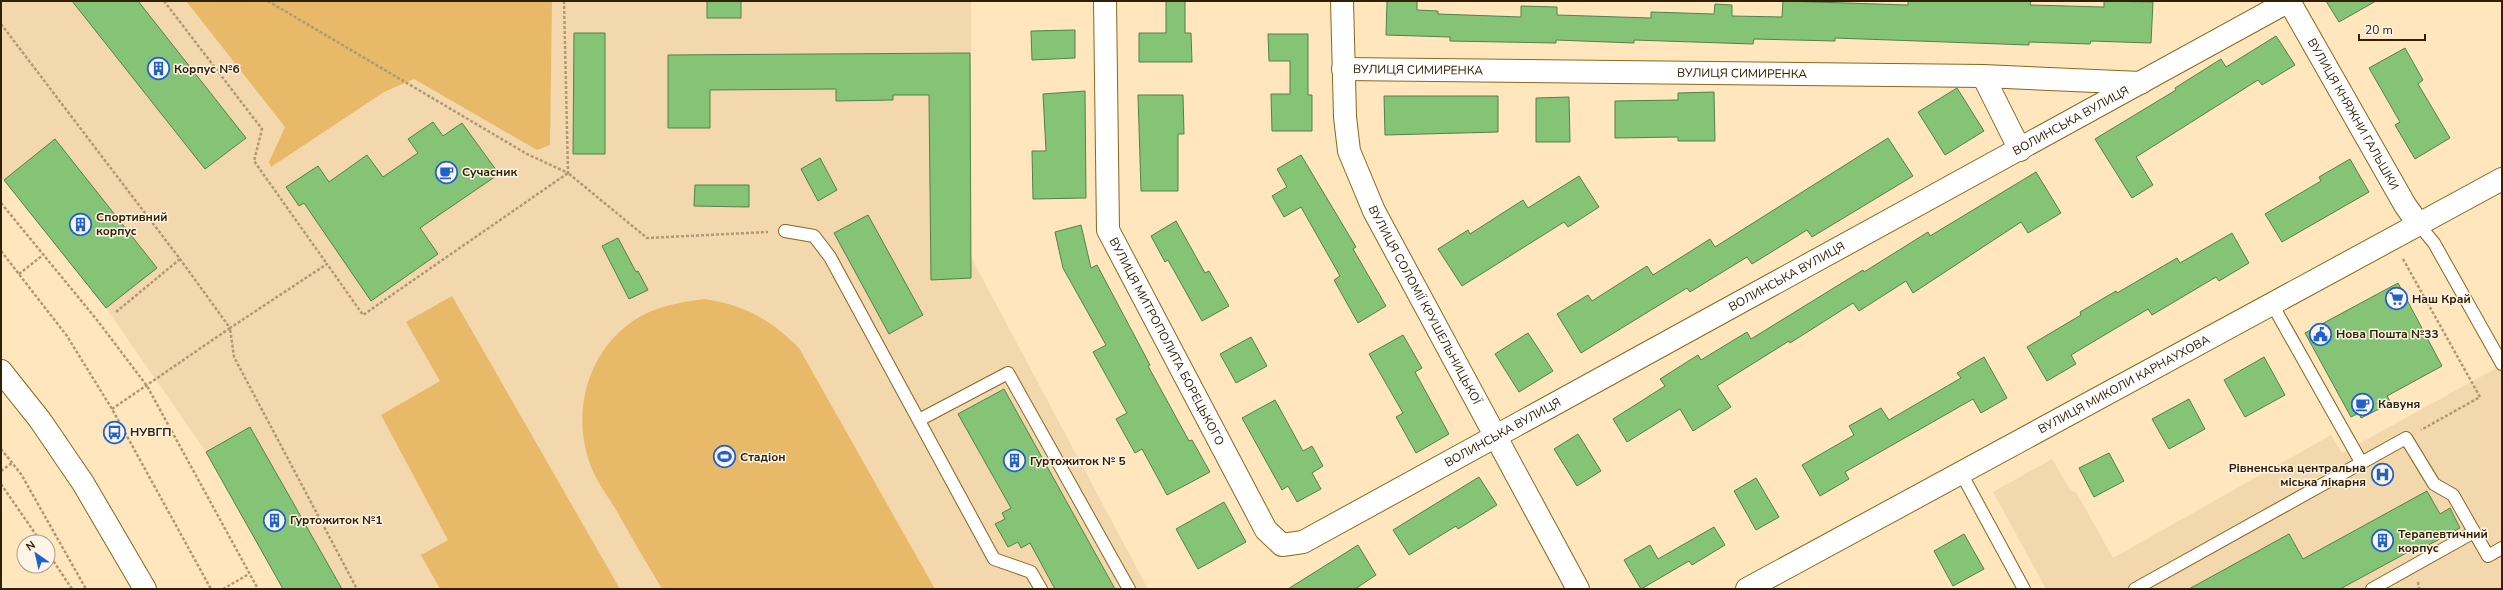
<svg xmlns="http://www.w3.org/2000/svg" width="2503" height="590" viewBox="0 0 2503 590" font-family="'Nunito Sans',sans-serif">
<rect width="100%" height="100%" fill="#ffe6bd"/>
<g fill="#f4d8ad">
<path d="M1,1H971V257L1148,589H283L206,452L106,308L1,177Z"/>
<path d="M2502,365V589H2046L1993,492L2052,459L2070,490L2076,492L2113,558L2331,435L2342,453Z"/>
</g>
<g fill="#e7b969">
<path d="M186,1H552L550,145L537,150L414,79L384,92L271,167L269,162L285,127Z"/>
<path d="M452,296L620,589H440L421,555L448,540L381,415L440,381L406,322Z"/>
<path d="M705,299C747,306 769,319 799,348L935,589H662C646,562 630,535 615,508C607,495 597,482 592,469C570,416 586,351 636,319C657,306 681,302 705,299Z"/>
</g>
<g fill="#85c377" stroke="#538148">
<path d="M72,1H138L246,138L205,169Z"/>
<rect x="707" y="1" width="34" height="17"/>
<path d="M1166,1H1185V33H1191L1192,62H1139V33H1166Z"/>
<path d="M1387,1H1417V10L1438,11V14L1521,17V6L1557,7V15L1651,18V12L1714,14L1715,4L1732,5V16L1782,17L1783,1L1908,5V1H2031L2030,5L2104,7V1L2153,2L2151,43L2091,41L2090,44L2029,42V45L1835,38V41L1754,39L1753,44L1634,40V43L1556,40V43L1450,41V37L1386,35Z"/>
<path d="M2326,1H2376L2339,22Z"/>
<path d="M1075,30V58L1032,60L1031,31Z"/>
<path d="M574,33H605V154H573Z"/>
<path d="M1268,34H1308V95H1312V131H1272L1271,94H1290V61H1269Z"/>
<path d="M2276,36L2295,65L2262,85L2258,80L2136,157L2153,185L2132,198L2095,139L2176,90L2175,88L2221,59L2226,67Z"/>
<path d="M2405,48L2423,80L2418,84L2450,138L2415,159L2395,125L2400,122L2369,68Z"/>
<path d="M970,53L971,278L931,280L929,95H893V100L836,101V89L710,90V128H668V55Z"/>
<path d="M1957,88L1984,131L1945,155L1918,112Z"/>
<path d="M1085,91L1086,198L1033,199L1032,151H1046L1043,94Z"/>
<path d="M1714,92L1715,141H1678V137L1615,138V101L1678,100V93Z"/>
<path d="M1138,95H1183L1184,134H1178V191H1141Z"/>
<path d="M1384,96H1498V132L1385,135Z"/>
<path d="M1569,97L1570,142H1536V98Z"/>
<path d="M433,122L443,136L462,123L499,174L420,228L438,254L371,301L304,203L299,206L286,187L318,166L329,182L367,155L383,177L418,153L408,139Z"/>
<path d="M1888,138L1913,176L1812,237L1807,230L1752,264L1747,257L1690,292L1687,288L1581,353L1557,314L1588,295L1592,301L1647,266L1653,275L1710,239L1715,247Z"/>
<path d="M55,139L157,268L106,308L4,180Z"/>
<path d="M1301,155L1356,247L1353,249L1386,306L1358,323L1334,280L1340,276L1301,207L1284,217L1272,196L1287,187L1277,169Z"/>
<path d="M820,158L837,190L818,201L801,169Z"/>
<path d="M2350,159L2369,192L2282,242L2265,214L2321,181L2319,177Z"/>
<path d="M2036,172L2061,213L2028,233L2021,222L1913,293L1906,281L1859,311L1853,303L1790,343L1789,341L1717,386L1731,407L1693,431L1680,409L1627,442L1613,419L1665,386L1660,379L1698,355L1701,360L1747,332L1751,339L1863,270L1864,272L1928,232L1930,236Z"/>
<path d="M1579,176L1599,207L1568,227L1564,222L1462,286L1438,249L1468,230L1470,234L1523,200L1528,208Z"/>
<path d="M695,185H749V207L694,206Z"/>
<path d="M868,215L923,315L889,334L834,233Z"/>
<path d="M1176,221L1205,273L1209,271L1229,306L1202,321L1168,260L1165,262L1151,236Z"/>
<path d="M1081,225L1091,268L1097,265L1150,365L1148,366L1189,441L1192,440L1210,472L1167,495L1142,449L1135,453L1116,419L1127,413L1093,352L1106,345L1063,268L1055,232Z"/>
<path d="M2232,233L2249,263L2219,281L2216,277L2152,315L2148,309L2071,355L2076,364L2047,381L2027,347L2081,315L2080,312L2116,291L2117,293L2177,258L2180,263Z"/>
<path d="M618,238L636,272L638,271L648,290L629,299L602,246Z"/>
<path d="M2398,283L2442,366L2387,396L2391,403L2361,418L2359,413L2351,417L2305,333Z"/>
<path d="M1528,333L1553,371L1519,392L1495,354Z"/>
<path d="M1403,335L1422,368L1415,372L1449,434L1416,453L1396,417L1403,413L1369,354Z"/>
<path d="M1251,337L1267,366L1236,383L1220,354Z"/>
<path d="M1984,357L2007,398L1981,413L1973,399L1845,472L1849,479L1820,496L1802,465L1854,435L1849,426L1881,408L1889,420L1961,378L1957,373Z"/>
<path d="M2264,357L2285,395L2245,417L2224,380Z"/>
<path d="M1004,389L1115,589H1055L1030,543L1021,548L1018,542L1008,547L995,524L1005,519L1002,513L1011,508L958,414Z"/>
<path d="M2189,399L2205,429L2169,449L2152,419Z"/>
<path d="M1275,400L1303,451L1312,446L1323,466L1312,473L1321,489L1297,502L1288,486L1282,490L1242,418Z"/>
<path d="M250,427L342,589H283L206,452Z"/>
<path d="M1578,434L1601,471L1577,486L1554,449Z"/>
<path d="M2109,453L2124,481L2094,497L2079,468Z"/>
<path d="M1479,477L1497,505L1458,529L1456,526L1409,555L1393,530Z"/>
<path d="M1756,478L1779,517L1756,530L1734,491Z"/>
<path d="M2427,491L2440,514L2450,508L2460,528L2423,548L2421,545L2340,589H2189L2289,534L2303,559Z"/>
<path d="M1224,502L1246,542L1198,569L1176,529Z"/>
<path d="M1714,527L1725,545L1692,565L1689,561L1641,589L1624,560L1650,545L1658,559Z"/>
<path d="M1964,534L1984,569L1953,586L1934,551Z"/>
<path d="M1358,545L1376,575L1355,589H1288Z"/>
</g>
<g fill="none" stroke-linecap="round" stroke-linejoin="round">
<defs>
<g id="service">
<path d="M2419,225L2434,243L2502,364"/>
<path d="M785,231L814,236L830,257L994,559L1031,572L1041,589"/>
<path d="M2272,304L2361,462"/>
<path d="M919,420L1008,373L1129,589"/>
<path d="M1961,473L2024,589"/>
<path d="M2135,589L2406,438L2434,484L2453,495L2488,556L2502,548"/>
<path d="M2372,589L2474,532"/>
</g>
<g id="minor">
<path id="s1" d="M1105,1L1108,230L1266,530L1282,545L1303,542L2289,1"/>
<path id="s2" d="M1342,1L1345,117L1349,151L1374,211L1578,589"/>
<path id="s3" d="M2289,1L2405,205L2419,225"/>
<path id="s4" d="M1343,69L1983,76L2141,83"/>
<path d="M1983,76L2020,150"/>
</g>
<g id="secondary">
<path id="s5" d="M1747,589L2502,179"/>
</g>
<path id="primary" d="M1,371L40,420L83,483L145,589"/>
</defs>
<use href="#service" stroke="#8b661d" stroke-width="14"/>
<use href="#minor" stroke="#8b661d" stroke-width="24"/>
<use href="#secondary" stroke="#8b661d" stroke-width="24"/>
<use href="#primary" stroke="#8b661d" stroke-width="24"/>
<g stroke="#af9975" stroke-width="2.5" stroke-dasharray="3 2" stroke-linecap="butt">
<path d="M164,1L262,129L254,161L327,264"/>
<path d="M268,1L527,154L568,173L564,1"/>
<path d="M1,24L180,259L230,328L327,264L363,315L568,173L647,238L768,232"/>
<path d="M1,203L97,320L147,386L258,589"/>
<path d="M1,251L67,336L112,409L211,589"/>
<path d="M2403,259L2480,397L2421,430"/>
<path d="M19,274L43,255"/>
<path d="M116,312L180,259"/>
<path d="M112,409L230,328L234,357L357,589"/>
<path d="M1,449L21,474L86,589"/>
<path d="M1,471L12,463"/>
<path d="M1,484L41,542"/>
<path d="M48,553L72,589"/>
<path d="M2418,582L2419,589"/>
<path d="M223,589L249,574"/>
</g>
<use href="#service" stroke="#fff" stroke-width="12"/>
<use href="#minor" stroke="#fff" stroke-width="22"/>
<use href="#secondary" stroke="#fff" stroke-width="22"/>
<use href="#primary" stroke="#fff" stroke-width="22"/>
</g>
<defs>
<symbol id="building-ring" viewBox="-11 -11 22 22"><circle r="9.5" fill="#fef5e8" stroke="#1f62ce" stroke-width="1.5"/><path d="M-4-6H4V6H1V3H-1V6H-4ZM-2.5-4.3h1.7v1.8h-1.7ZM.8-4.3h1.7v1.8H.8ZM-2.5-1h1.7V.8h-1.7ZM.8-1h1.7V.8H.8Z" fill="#1f62ce"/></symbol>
<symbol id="cafe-ring" viewBox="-11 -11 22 22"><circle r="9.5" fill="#fef5e8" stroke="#1f62ce" stroke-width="1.5"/><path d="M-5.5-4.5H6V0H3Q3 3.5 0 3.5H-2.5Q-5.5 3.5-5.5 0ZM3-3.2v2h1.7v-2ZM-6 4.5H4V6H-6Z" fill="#1f62ce"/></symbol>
<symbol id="supermarket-ring" viewBox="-11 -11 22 22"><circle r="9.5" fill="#fef5e8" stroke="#1f62ce" stroke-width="1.5"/><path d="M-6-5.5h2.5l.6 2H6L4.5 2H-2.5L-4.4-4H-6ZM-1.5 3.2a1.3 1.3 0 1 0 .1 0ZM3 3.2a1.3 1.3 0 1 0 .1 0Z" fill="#1f62ce"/></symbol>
<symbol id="civic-ring" viewBox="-11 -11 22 22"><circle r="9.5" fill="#fef5e8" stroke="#1f62ce" stroke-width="1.5"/><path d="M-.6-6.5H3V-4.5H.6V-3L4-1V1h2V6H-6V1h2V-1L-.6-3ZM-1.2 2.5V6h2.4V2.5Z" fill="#1f62ce"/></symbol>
<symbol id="bus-ring" viewBox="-11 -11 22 22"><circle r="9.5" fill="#fef5e8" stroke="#1f62ce" stroke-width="1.5"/><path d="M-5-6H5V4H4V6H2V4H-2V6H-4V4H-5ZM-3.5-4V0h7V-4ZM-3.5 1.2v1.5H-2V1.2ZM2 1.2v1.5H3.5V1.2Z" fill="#1f62ce"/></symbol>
<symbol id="stadium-ring" viewBox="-11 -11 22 22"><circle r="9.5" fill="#fef5e8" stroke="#1f62ce" stroke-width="1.5"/><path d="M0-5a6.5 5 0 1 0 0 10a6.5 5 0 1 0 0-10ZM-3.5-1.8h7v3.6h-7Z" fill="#1f62ce"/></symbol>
<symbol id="hospital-ring" viewBox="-11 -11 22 22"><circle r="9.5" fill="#fef5e8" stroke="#1f62ce" stroke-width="1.5"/><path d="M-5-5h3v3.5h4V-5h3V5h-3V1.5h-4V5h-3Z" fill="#1f62ce"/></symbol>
</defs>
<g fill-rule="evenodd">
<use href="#building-ring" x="146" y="56" width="25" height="25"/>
<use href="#cafe-ring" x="434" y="160" width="25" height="25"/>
<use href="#building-ring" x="68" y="212" width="25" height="25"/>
<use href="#supermarket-ring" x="2384" y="286" width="25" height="25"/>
<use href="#civic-ring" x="2308" y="322" width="25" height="25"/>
<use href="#cafe-ring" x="2350" y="392" width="25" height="25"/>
<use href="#bus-ring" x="102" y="420" width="25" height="25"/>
<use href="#stadium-ring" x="712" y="444" width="25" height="25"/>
<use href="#building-ring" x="1002" y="448" width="25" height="25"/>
<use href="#hospital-ring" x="2370" y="462" width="25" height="25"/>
<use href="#building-ring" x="262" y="508" width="25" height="25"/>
<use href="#building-ring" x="2370" y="528" width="25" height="25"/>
</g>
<g text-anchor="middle" stroke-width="3" stroke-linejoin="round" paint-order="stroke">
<g font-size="12" font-weight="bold" fill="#312104" stroke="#fef5e8" text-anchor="start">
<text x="174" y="73">Корпус №6</text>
<text x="462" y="176">Сучасник</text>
<text x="96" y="221">Спортивний<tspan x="96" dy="14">корпус</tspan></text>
<text x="2412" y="303">Наш Край</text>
<text x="2336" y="338">Нова Пошта №33</text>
<text x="2378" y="408">Кавуня</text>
<text x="130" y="436">НУВГП</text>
<text x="740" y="461">Стадіон</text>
<text x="1030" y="465">Гуртожиток № 5</text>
<text x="2366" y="472" text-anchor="end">Рівненська центральна<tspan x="2366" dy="14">міська лікарня</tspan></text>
<text x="290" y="524">Гуртожиток №1</text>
<text x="2398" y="538">Терапевтичний<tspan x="2398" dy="14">корпус</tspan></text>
</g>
<g font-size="12" fill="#312104" stroke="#fef5e8">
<text dy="4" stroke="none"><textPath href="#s4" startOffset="75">ВУЛИЦЯ СИМИРЕНКА</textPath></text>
<text dy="4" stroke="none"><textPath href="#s4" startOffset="399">ВУЛИЦЯ СИМИРЕНКА</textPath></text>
<text dy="4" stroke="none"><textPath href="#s3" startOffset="130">ВУЛИЦЯ КНЯЖНИ ГАЛЬШКИ</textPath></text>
<text dy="4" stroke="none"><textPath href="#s1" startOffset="1487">ВОЛИНСЬКА ВУЛИЦЯ</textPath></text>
<text dy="4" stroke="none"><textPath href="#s1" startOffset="1163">ВОЛИНСЬКА ВУЛИЦЯ</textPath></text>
<text dy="4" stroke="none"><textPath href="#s2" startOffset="322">ВУЛИЦЯ СОЛОМІЇ КРУШЕЛЬНИЦЬКОЇ</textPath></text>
<text dy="4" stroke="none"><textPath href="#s1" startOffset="355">ВУЛИЦЯ МИТРОПОЛИТА БОРЕЦЬКОГО</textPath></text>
<text dy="4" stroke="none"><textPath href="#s5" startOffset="429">ВУЛИЦЯ МИКОЛИ КАРНАУХОВА</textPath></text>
<text dy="4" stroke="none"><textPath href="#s1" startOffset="839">ВОЛИНСЬКА ВУЛИЦЯ</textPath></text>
</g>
</g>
<rect width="2503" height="590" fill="none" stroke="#312104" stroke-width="4"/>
<g transform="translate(36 554) rotate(326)"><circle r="19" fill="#fef5e8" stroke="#aca08d"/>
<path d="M0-3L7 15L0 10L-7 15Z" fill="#1f62ce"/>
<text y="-6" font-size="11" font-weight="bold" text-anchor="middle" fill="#312104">N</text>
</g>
<path d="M2359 34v6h66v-6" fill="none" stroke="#312104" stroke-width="2"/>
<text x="2365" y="34" font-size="12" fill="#312104" stroke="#fef5e8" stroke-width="3" paint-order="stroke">20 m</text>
</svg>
